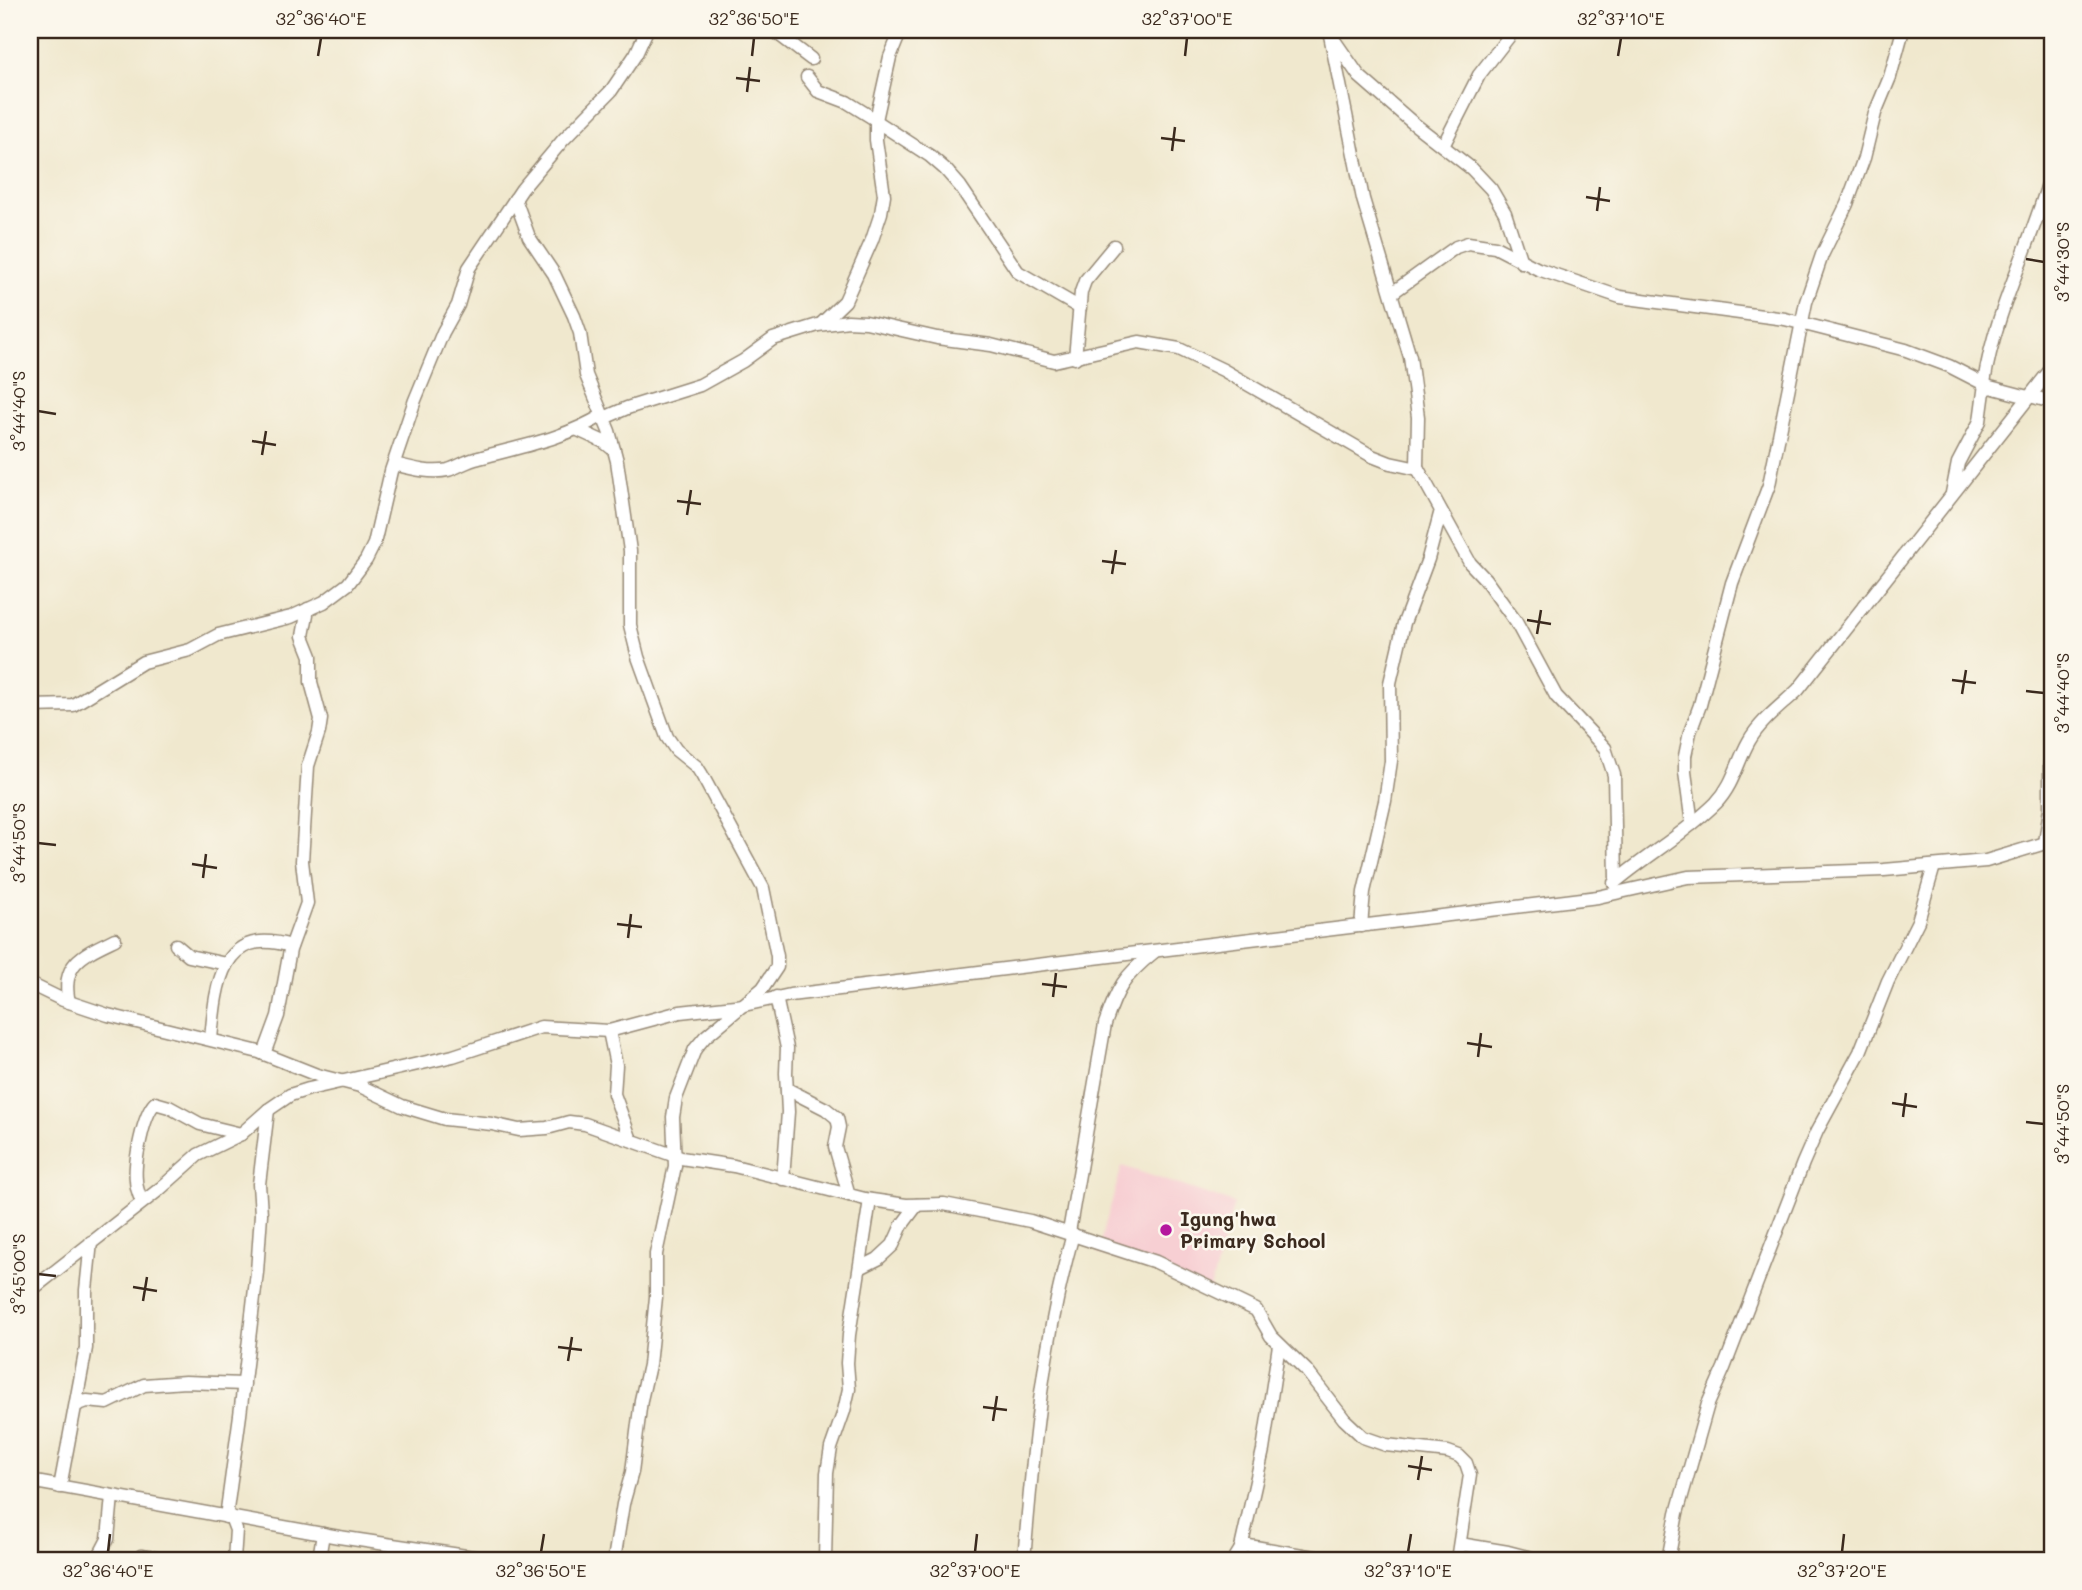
<svg xmlns="http://www.w3.org/2000/svg" width="2082" height="1590" viewBox="0 0 2082 1590" font-family="Mali,sans-serif">
<rect width="100%" height="100%" fill="#fbf7ec"/>
<filter id="ink" filterUnits="userSpaceOnUse"><feTurbulence type="fractalNoise" baseFrequency=".0143" numOctaves="2"/><feDisplacementMap in="SourceGraphic" scale="14" xChannelSelector="R" yChannelSelector="G"/><feConvolveMatrix kernelMatrix="1 2 1 2 8 2 1 2 1" color-interpolation-filters="sRGB"/></filter>
<filter id="wash" filterUnits="userSpaceOnUse"><feTurbulence type="fractalNoise" baseFrequency=".00686" numOctaves="4" result="noise"/><feDisplacementMap in="SourceGraphic" scale="28" xChannelSelector="R" yChannelSelector="G"/><feGaussianBlur stdDeviation="1.57" result="paint"/><feColorMatrix in="noise" values="0 0 0 0 0 0 0 0 0 0 0 0 0 0 0 0 0 1.4 0 .05"/><feComposite in="paint" operator="in"/></filter>
<g filter="url(#wash)">
<rect width="100%" height="100%" fill="#f0e8ce"/>
<path fill="#f7cfd3" d="M1122,1166L1234,1203L1210,1290L1097,1253Z"/>
</g>
<g filter="url(#ink)">
<g fill="none" stroke-linecap="round" stroke-linejoin="round">
<defs>
<g id="minor">
<path d="M773,30L811,59"/>
<path d="M1330,35L1363,199L1410,357L1418,417L1417,467L1470,563L1485,579L1516,622L1556,696L1605,748L1614,775L1616,880"/>
<path d="M1334,40L1359,76L1413,123L1472,169L1491,189L1505,213L1521,262"/>
<path d="M807,77L818,91L847,102L876,120"/>
<path d="M876,121L930,156L945,169L960,186L1018,272L1080,308"/>
<path d="M1443,146L1479,75L1514,30"/>
<path d="M515,199L529,237L554,274L574,316L580,333L586,375L609,431L617,461L630,551V625L638,657L667,737L676,750L697,767L702,775L763,888L777,956V967L763,988L705,1037L695,1049L676,1098L673,1117L675,1166L656,1254V1297L649,1365L641,1400L632,1472L623,1504L614,1560"/>
<path d="M1392,293L1456,247L1468,243L1495,247L1538,269L1620,297L1785,319L1906,350L1949,366L1990,387L2028,397"/>
<path d="M821,324L845,301L872,240L881,213L884,195L876,140V120L890,57L901,30"/>
<path d="M1075,358L1081,292L1085,281L1114,246"/>
<path d="M1984,383C1995,309 2033,242 2052,170"/>
<path d="M2030,396L2052,402"/>
<path d="M604,418L627,408L700,385L743,361L773,339L818,325L848,321L866,322L937,338L991,345L1054,361L1139,342L1179,349L1223,370L1372,456L1390,463L1418,469"/>
<path d="M578,430L604,442L614,450"/>
<path d="M394,464C410,468 431,474 448,470C458,467 468,460 479,458C522,446 564,439 603,415"/>
<path d="M1952,493L1958,463L1980,421L1985,384"/>
<path d="M30,706L73,705L143,662L190,650L218,635L291,617L324,602L348,584L366,560L374,544L391,471L415,400L443,332L458,305L469,268L522,189L563,140L611,91L636,54L647,30"/>
<path d="M1692,824L1685,772V756L1690,732L1700,705L1732,583L1769,485L1806,302L1822,255L1847,204L1864,158L1875,113L1890,77L1903,30"/>
<path d="M2045,843L2050,808V765L2052,743"/>
<path d="M1614,883C1647,855 1686,833 1716,803C1734,784 1737,762 1749,741C1760,721 1782,705 1798,690L2052,368"/>
<path d="M1361,926L1364,892L1385,801L1391,761L1390,683L1404,623L1428,559L1440,514"/>
<path d="M176,945L189,956L226,964"/>
<path d="M30,984L63,1000L108,1015L259,1052L317,1075L360,1086L402,1106L445,1119L492,1124L519,1130L547,1128L569,1122L585,1124L681,1158L734,1166L865,1199L906,1205L944,1204L1030,1221L1156,1262L1256,1310L1271,1336L1306,1370L1344,1419L1363,1437L1386,1445L1448,1452L1459,1456L1466,1463L1470,1475L1457,1560"/>
<path d="M776,997L787,1048L786,1073L788,1112L783,1179"/>
<path d="M69,1002C60,963 84,954 115,939"/>
<path d="M609,1031L616,1065L614,1094L631,1140"/>
<path d="M211,1039C216,986 220,925 291,946"/>
<path d="M264,1054L278,1016L290,950L307,903L302,861L308,766L319,732L321,719L311,682V656L303,636L308,609"/>
<path d="M787,1089L826,1109L837,1118L839,1127L835,1147L849,1195"/>
<path d="M142,1202C139,1195 136,1188 136,1180C134,1163 143,1115 155,1103L169,1107L200,1124L241,1134"/>
<path d="M1069,1232L1105,1024C1117,988 1124,976 1154,952"/>
<path d="M860,1268L878,1259L893,1245L902,1225L917,1205"/>
<path d="M30,1291L161,1188L198,1155L241,1134L268,1110L290,1095L309,1089L453,1056L541,1027L609,1031L680,1012L744,1005L790,995L1598,897L1688,877L1884,870L1986,861L2052,841"/>
<path d="M76,1405L87,1401L107,1403L144,1385L185,1382L244,1384"/>
<path d="M30,1481L339,1537L493,1560"/>
<path d="M60,1487L86,1348V1290L91,1242"/>
<path d="M226,1517L240,1415L257,1272L261,1214L259,1184L268,1110"/>
<path d="M231,1517L236,1530L234,1560"/>
<path d="M1460,1544L1508,1552L1539,1560"/>
<path d="M1241,1548L1263,1450L1279,1345"/>
<path d="M141,1556L168,1560"/>
<path d="M97,1560L108,1539L112,1496"/>
<path d="M323,1560L320,1552L323,1534"/>
<path d="M825,1560L827,1473L831,1448L844,1411L849,1389L847,1363L849,1335L870,1200"/>
<path d="M1024,1560C1033,1450 1043,1340 1073,1234"/>
<path d="M1234,1560L1242,1547L1249,1546L1332,1560"/>
<path d="M1668,1560L1677,1513L1708,1404L1724,1368L1803,1163L1817,1131L1860,1052L1888,981L1918,921L1934,866"/>
</g>
</defs>
<use href="#minor" stroke="#968976" stroke-width="15"/>
<use href="#minor" stroke="#fff" stroke-width="12"/>
</g>
</g>
<path fill="none" stroke="#3b2a1e" stroke-width="2.5" d="M318,56L321,38M752,56L754,38M1185,56L1187,38M1618,56L1621,38M736,78L760,81M747,92L750,67M1161,138L1185,141M1172,151L1175,127M1586,197L1610,201M1597,211L1600,187M2026,259L2044,262M38,411L56,414M252,441L276,445M262,455L266,431M677,501L701,504M687,515L691,490M1102,561L1126,564M1112,574L1116,550M1527,620L1551,624M1537,634L1541,610M1952,680L1976,683M2026,691L2044,693M1962,694L1966,670M38,843L56,845M192,864L217,868M203,878L206,854M617,924L642,927M628,938L631,914M1042,984L1067,987M1053,997L1056,973M1467,1043L1492,1047M1478,1057L1481,1033M1892,1103L1917,1107M1903,1117L1906,1093M2026,1122L2044,1124M38,1274L56,1276M133,1287L157,1291M143,1301L147,1277M558,1347L582,1350M568,1361L572,1337M983,1407L1007,1410M993,1421L997,1396M1408,1466L1432,1470M1418,1480L1422,1456M108,1552L110,1534M541,1552L544,1534M975,1552L977,1534M1408,1552L1411,1534M1842,1552L1844,1534"/>
<circle fill="#b5179e" stroke="#fbf7ec" stroke-width="2.5" cx="1166" cy="1230" r="7"/>
<g text-anchor="middle" stroke-width="5" stroke-linejoin="round" paint-order="stroke">
<g font-size="19" font-weight="bold" fill="#3b2a1e" stroke="#fbf7ec" text-anchor="start">
<text x="1180" y="1226">Igung'hwa<tspan x="1180" dy="22">Primary School</tspan></text>
</g>
</g>
<rect width="2082" height="1590" fill="none" stroke="#fbf7ec" stroke-width="77"/>
<rect x="38" y="38" width="2006" height="1514" fill="none" stroke="#3b2a1e" stroke-width="2.5"/>
<g font-size="18" text-anchor="middle" fill="#3b2a1e">
<text x="321" y="25">32°36'40"E</text>
<text x="754" y="25">32°36'50"E</text>
<text x="1187" y="25">32°37'00"E</text>
<text x="1621" y="25">32°37'10"E</text>
<text transform="translate(2063 262) rotate(-90)" y="6">3°44'30"S</text>
<text transform="translate(19 411) rotate(-90)" y="6">3°44'40"S</text>
<text transform="translate(2063 693) rotate(-90)" y="6">3°44'40"S</text>
<text transform="translate(19 843) rotate(-90)" y="6">3°44'50"S</text>
<text transform="translate(2063 1124) rotate(-90)" y="6">3°44'50"S</text>
<text transform="translate(19 1274) rotate(-90)" y="6">3°45'00"S</text>
<text x="108" y="1577">32°36'40"E</text>
<text x="541" y="1577">32°36'50"E</text>
<text x="975" y="1577">32°37'00"E</text>
<text x="1408" y="1577">32°37'10"E</text>
<text x="1842" y="1577">32°37'20"E</text>
</g>
</svg>
